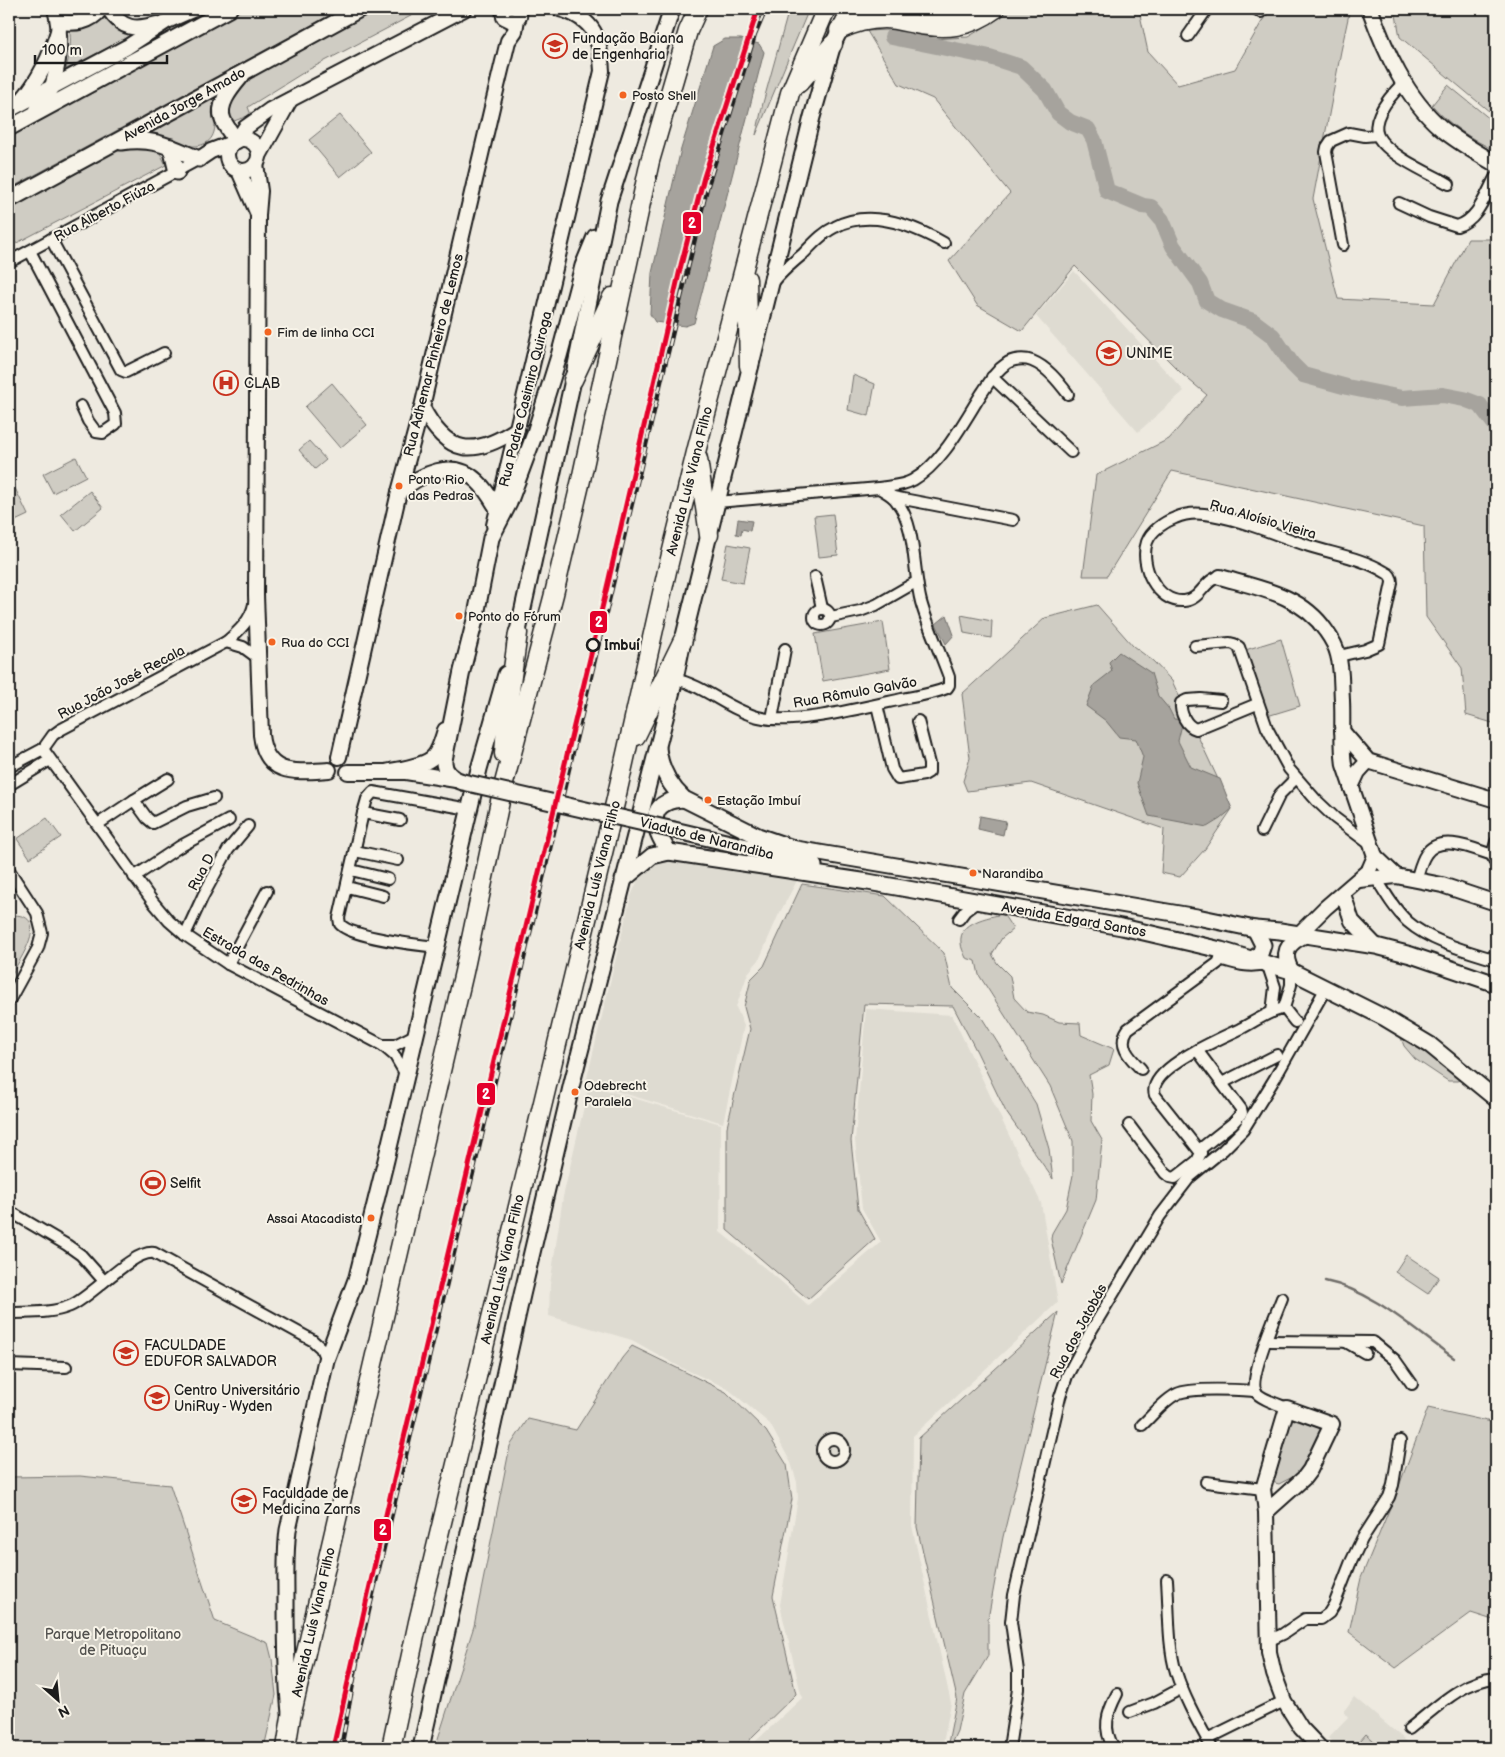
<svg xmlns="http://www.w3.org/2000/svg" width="1505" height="1757" viewBox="0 0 1505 1757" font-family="'Balsamiq Sans',sans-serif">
<rect width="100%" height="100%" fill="#eeeae0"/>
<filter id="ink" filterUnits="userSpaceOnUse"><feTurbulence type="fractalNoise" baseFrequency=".02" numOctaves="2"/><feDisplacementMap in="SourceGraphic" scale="10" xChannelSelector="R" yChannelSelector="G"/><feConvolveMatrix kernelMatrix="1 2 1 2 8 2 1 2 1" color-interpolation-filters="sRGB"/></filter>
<g filter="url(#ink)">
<g fill="#dedbd1">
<path d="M1074,271L1184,391L1138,432L1036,316Z"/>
<path d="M674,860L799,877L778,916L759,960L748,973L736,1007L744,1026L723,1123L586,1082L631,896L638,880L646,870L665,862Z"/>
<path d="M866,1009L952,1015L1041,1203L1058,1302L913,1436L912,1526L951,1703L942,1748H752L756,1741L802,1698L780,1605L798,1498L797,1482L791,1463L770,1424L727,1388L682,1368L632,1340L549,1316L550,1285L563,1197L589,1085L721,1124L720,1232L777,1278L808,1305L881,1242L862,1208L855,1140Z"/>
<path d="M1354,1697L1411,1745L1409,1748H1338L1328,1738L1348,1717L1344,1711Z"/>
</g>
<g fill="#cfccc3" stroke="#767470">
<path d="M243,9H341L9,189V134Z"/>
<path d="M371,9H424L306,71L248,107L251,115L231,122L227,120L229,98L239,82Z"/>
<path d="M789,9H809L756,135L763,103Z"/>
<path d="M1008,9H1137L1139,10L1148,52L1178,85L1235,69L1269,9H1350L1341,51L1313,199L1338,299L1434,304L1468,239H1496V724L1466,715L1462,668L1426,617L1424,526L1172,471L1107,576H1083L1096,475L1169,439L1207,395L1182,374L1075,266L1022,331L977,305L949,261L1010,193L933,99L899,84L867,31L887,30L932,39L968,37L1003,16Z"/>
<path d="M1395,9H1496V117L1400,37Z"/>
<path d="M105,18L128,31L139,32L66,69C70,54 72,42 69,27H77Z"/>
<path d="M1448,85L1496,124V151C1473,140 1449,125 1432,105Z"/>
<path d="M224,86C219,93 213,101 213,111C213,116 216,120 215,126C212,162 164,140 144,134Z"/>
<path d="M340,115L371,152L340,177L309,140Z"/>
<path d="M142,144L157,147L166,165L9,247V201L112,151Z"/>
<path d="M853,375L875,384L869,416L848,410Z"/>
<path d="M332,383L367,425L340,448L305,407Z"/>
<path d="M309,441L326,460L315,469L299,450Z"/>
<path d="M76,457L86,476L53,493L43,474Z"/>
<path d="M12,482L28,515L11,523L9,518V484Z"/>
<path d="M90,491L103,508L75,531L61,514Z"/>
<path d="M833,514L838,555L819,557L814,516Z"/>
<path d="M728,544L750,548L743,583L721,579Z"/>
<path d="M1097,605L1133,646L1153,661L1172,681L1232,809L1205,849L1180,877L1161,873L1164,829L1031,783L967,791L963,781L970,758L962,694L1045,618Z"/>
<path d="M961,615L992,621L991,638L964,633Z"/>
<path d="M883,622L890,669L823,681L815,634Z"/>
<path d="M1281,639L1300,706L1264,717L1242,651Z"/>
<path d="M47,818L61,837L30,858L17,839Z"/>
<path d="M802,884L885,896L944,953L952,988L982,1018L1036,1104L1049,1149L1053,1179L1006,1112L977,1052L953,1006L864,1004L851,1141L858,1209L875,1239L808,1299L727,1230V1127L750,1029L744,1007L751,979L764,966Z"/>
<path d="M1003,914L1013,929L1002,938L992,954L997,963L1010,976L1014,998L1027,1012L1043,1015L1059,1022L1080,1023L1081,1035L1114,1049L1109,1065L1089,1075L1092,1094L1091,1121L1102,1140L1096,1200L1061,1284L1051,1239L1052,1233L1066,1209L1073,1175V1141L1050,1086L979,975L976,961L966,958C964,953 961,948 961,943C958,922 989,917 1003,914Z"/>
<path d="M15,915C52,917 17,963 9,979V918Z"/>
<path d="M1400,1035L1463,1079L1457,1081H1448L1415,1059L1404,1046Z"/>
<path d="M1406,1255L1439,1277L1428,1294L1395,1272Z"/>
<path d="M1058,1312L1003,1537L988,1619V1656L965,1694L957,1731L949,1748H947L957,1698L917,1527L919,1438Z"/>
<path d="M632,1346L726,1392L766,1431L787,1465L792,1499L773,1596L796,1694L752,1737L745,1748H435L474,1626L510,1446L528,1419L576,1430L622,1358Z"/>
<path d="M1428,1408L1496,1423V1621L1471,1613L1396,1668L1349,1632L1361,1578L1399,1486Z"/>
<path d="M1293,1413L1322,1426V1432L1300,1473L1279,1484L1268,1481Z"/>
<path d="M80,1476L170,1485L215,1621L268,1643L272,1659L276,1695L264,1748H9V1477Z"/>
<path d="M1366,1734L1382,1748H1354Z"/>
</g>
<g fill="#a6a39d" stroke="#6f6d69">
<path d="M725,39H741L759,44L764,52L694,323L685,326L655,322L650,314L652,273L681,149L713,46Z"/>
<path d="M738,519L752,521L750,531L742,529L741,535L736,534Z"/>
<path d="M947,615L954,635L946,644L936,624Z"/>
<path d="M1119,652L1151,673L1158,696L1169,709L1174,719L1183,720L1178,741L1191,767L1220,779L1232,809L1220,819L1207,827L1149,816L1137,783L1143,757L1136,739L1119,737L1106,721L1086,706L1094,685L1112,671L1109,662Z"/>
<path d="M980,816L1006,821L1003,835L978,829Z"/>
</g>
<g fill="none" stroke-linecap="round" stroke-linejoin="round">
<path stroke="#6f6d69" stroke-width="2.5" d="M1325,1281C1374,1291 1414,1330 1454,1358"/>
<path stroke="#a6a39d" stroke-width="16" d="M892,37L990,57L1021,67L1045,90L1058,113L1070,122L1088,129L1094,140L1107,191L1143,206L1151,207L1162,220L1173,246L1200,283L1207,301L1222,310L1253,321L1273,336L1292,364L1303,375L1347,387L1402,398L1443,395L1464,399L1480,405L1496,426"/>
<defs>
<g id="minor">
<path d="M1256,9L1261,12"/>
<path d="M1188,36L1207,9"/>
<path d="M1404,82C1392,94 1370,118 1378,136C1387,155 1431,174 1449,184"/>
<path d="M1399,203L1429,217L1457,226C1478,220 1486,194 1496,176"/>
<path d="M51,239L121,370L126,372L164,353"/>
<path d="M1343,245L1326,152L1327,147L1331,141L1349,133L1365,136L1377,135"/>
<path d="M30,251L115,413L116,424L103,433L96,432L88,421L81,406"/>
<path d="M9,262L199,159"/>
<path d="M773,283C781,272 792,263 803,254C813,244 822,233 835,227C870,208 912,225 944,243"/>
<path d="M992,377L1071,452"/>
<path d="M893,497L1013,520"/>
<path d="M717,502L879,488C890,486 903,486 913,480C942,464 964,421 982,393C989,383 995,371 1006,364C1012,359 1024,358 1032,361C1047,367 1058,381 1068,394"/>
<path d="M815,577L822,608"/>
<path d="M1220,577C1205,578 1201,600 1184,601C1157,603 1139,565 1147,542C1151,531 1164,522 1175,518C1184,514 1195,513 1204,514C1236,517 1278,536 1309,546C1334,554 1362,558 1385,572C1390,574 1392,578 1392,583L1379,644L1365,650L1339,656"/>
<circle cx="822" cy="617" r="8"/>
<path d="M831,617L860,611L876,605L916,582"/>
<path d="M226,642L243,647L258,658"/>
<path d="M1195,646L1230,643L1234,644L1239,647L1267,728L1289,769L1316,800L1335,818L1371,845"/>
<path d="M675,679C705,686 729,710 758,717C792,726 866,707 902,699C917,696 933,694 947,688L949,685V677C940,652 928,627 921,602C913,572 916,525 897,502C893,495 885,492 879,488"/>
<path d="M1221,701L1201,699L1187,700L1181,703C1180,713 1186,726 1196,729L1257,704"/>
<path d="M877,705L892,769L898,779L924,775L929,772V764L918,721"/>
<path d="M772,719L785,649"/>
<path d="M43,749L153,902L169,921L185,935L228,964L382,1045L395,1056L406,1075"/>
<path d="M9,767L43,749L53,735L60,730L226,642C239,631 251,620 254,604"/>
<path d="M9,785L50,760"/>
<path d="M134,800L147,818L153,823L187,806L214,798"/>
<path d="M363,813L400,820"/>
<path d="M98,824L134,800L168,779"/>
<path d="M1262,831L1280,794L1296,778"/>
<path d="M1496,842L1492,855L1496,865"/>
<path d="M355,851L398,860"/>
<path d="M9,870L37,913L42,933L38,948L9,1001"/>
<path d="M351,870L388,879"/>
<path d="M134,877L179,847L229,820"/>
<path d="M1376,878C1385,893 1395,910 1408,922C1431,942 1467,951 1496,960"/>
<path d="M1416,880C1419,871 1421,861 1426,854C1440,833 1474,849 1492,855"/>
<path d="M347,887L383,896"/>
<path d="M959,919L965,911L977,902"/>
<path d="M185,935L203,896L228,850L248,826"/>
<path d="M437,947C418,945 350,937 340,924L339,918L363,813L367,799L373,792L469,809"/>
<path d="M1220,959C1237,964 1250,969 1267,963L1275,987L1272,1012"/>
<path d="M228,964L267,891"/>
<path d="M1284,1008L1291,985V971"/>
<path d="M382,1045H395L415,1035"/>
<path d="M1197,1050L1241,1109L1242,1113L1233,1123L1199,1150"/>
<path d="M1141,1069C1129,1057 1117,1045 1128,1029L1218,963L1220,959L1221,950"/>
<path d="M1222,1083L1277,1055"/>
<path d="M1129,1125L1165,1173L1170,1177L1175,1178L1197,1161L1201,1153L1155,1095C1146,1069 1222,1038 1240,1029C1251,1023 1261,1017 1272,1012L1284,1008L1295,1022"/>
<path d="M9,1211L67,1245L81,1255L104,1281"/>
<path d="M1282,1298C1276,1314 1248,1379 1256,1392C1259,1398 1280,1405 1287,1408"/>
<path d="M9,1313C30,1312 50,1314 70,1306C92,1297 132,1250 154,1253L312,1340L321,1348L326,1360"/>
<path d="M1266,1341L1373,1342L1395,1360L1412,1384"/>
<path d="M1346,1342L1365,1353"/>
<path d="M9,1365L66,1367"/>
<path d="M1142,1425C1153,1415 1164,1400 1177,1394C1191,1387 1239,1390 1256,1391"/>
<circle cx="833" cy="1450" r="11"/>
<path d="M1206,1482L1263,1489"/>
<path d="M1167,1580C1169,1607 1168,1648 1176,1672C1184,1698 1199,1724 1212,1748"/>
<path d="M1268,1641L1283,1634L1305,1619H1321L1329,1613L1334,1605L1350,1564L1362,1539L1389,1497L1393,1485L1400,1441"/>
<path d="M1130,1712L1154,1703L1182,1688"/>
<path d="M1409,1729C1436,1708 1461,1681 1496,1678"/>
<path d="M1207,1739L1284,1701"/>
<path d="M1009,1748L1018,1689V1671L1011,1622L1014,1595L1060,1397L1067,1376L1091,1331L1160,1216L1190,1177L1223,1150L1243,1130L1275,1078L1326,988"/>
<path d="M1114,1748C1102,1729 1107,1713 1117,1694"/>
</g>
<g id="tertiary">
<path d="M109,9C122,30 136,30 157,24"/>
<path d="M503,9L504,17L512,21L519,17L520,9"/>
<path d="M59,22C76,24 90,23 101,9"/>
<path d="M52,87C60,61 62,35 55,9"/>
<path d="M22,100C40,79 51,55 59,28"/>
<path d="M9,110L127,47L167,21L194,9"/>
<path d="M238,139L245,128L270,110L464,9"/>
<circle cx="243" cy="155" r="16"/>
<path d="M259,156L290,100"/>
<path d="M199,159L211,151L232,143"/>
<path d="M256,164L260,191L258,215L256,595L261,735C266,777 296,772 329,770"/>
<path d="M239,171L257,212"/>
<path d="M422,407C447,455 473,458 517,429"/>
<path d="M399,492C421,474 453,458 477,481C486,489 492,500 498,510"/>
<path d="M494,525L602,71C600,38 595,19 560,9"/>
<path d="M1220,577C1259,588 1302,595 1326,631C1331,638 1336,646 1338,655C1342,669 1341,685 1342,700C1343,722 1341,744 1344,765L1375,856L1369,870L1325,908L1299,934"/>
<path d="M1342,731L1368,761L1496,800"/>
<path d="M339,757L399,492L422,407L493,103L508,41L515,31L517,19"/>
<path d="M348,772H406L456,780"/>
<path d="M386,772C399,769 426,766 434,756C440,749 442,739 445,730"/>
<path d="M1351,787L1358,772L1368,761"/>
<path d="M1375,856L1396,876"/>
<path d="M1359,880L1396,876L1442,885L1496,903"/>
<path d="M1343,894L1352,921L1376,946"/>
<path d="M1266,1512L1304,1478L1310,1470L1332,1424L1287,1408L1263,1489L1266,1512L1269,1652L1274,1674L1284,1701L1301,1728L1320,1748"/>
</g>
<g id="secondary">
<path d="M922,9C937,16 955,15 970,9"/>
<path d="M1370,9C1385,51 1406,98 1441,128C1458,142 1477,153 1496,164"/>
<path d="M37,111L52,87"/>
<path d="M9,128L229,9"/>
<path d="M236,141C232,134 226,127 223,120C216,104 233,86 242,75"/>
<path d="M121,142C154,137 170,147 199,159"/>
<path d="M171,147L177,172"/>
<path d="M9,200L360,9"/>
<path d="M515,645L573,380L609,201L672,9"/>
<path d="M658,748C660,768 669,785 684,799L758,836L796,849L1197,917L1255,929L1280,931L1376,946L1411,955L1496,984"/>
<path d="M463,782C452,779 443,771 444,760L462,671L475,620L491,538L509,503L534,436L559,356L583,266L595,237"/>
<path d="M674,830L760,850L814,866"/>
<path d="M669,852C652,828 645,801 684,799"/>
<path d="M623,880L652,856L669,852L868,882L1122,927L1221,950L1291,971L1385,1018L1430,1045L1496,1099"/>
<path d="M1252,959L1260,954L1263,945L1255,929"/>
<path d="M1291,971C1282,954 1286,943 1305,935"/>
<path d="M290,1713C286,1675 286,1638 286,1600C286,1576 285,1553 288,1530L326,1360L357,1277L386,1160L479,769L506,674"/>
<path d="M421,1748L522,1295L572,1083L675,679L683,640L812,117L833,44L850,9"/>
</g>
<g id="trunk">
<path d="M839,30C854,23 868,19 884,19C894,19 905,22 915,24C945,30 970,28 995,9"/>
<path d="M799,83L833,44"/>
<path d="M747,279L749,366"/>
<path d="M573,380L612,297"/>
<path d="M698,459L709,535"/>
<path d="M636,736L683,640"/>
<path d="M504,754L507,712L518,633"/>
<path d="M286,1748L291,1717L464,972L503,787L554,594L581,480L650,161L688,31L698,9"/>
<path d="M391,1748L418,1622L615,803L667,571L697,448L790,93L826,9"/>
</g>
</defs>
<use href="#minor" stroke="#1c1c1c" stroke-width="14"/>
<use href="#tertiary" stroke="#1c1c1c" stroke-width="18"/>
<use href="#secondary" stroke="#1c1c1c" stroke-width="19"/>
<use href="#trunk" stroke="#1c1c1c" stroke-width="21"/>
<use href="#minor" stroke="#f7f3e8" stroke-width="10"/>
<use href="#tertiary" stroke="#f7f3e8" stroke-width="14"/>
<use href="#secondary" stroke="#f7f3e8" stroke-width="15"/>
<use href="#trunk" stroke="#f7f3e8" stroke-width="18"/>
<defs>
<path id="rail" d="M341,1748L358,1657L707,188L755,35L766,9"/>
</defs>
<use href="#rail" stroke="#1c1c1c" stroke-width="4.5"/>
<use href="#rail" stroke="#f7f3e8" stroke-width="2.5" stroke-dasharray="8" stroke-linecap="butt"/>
<defs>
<path id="secondary-bridge" d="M463,782L674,830"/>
</defs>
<use href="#secondary-bridge" stroke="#1c1c1c" stroke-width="19" stroke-linecap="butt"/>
<use href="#secondary-bridge" stroke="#f7f3e8" stroke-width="15"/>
<defs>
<path id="metro-1" d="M333,1748L393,1484L608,583L681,265L704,177L758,9"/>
</defs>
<use href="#metro-1" stroke="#f7f3e8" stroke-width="9"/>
<use href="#metro-1" stroke="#e4002b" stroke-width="5"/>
</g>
</g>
<defs>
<symbol id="university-ring" viewBox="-11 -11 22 22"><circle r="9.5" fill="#f7f3e8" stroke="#c8321e" stroke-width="1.5"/><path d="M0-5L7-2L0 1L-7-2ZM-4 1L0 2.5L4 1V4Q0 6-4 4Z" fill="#c8321e"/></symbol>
<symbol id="hospital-ring" viewBox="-11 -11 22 22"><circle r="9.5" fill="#f7f3e8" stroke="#c8321e" stroke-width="1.5"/><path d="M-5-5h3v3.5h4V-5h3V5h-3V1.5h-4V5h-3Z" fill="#c8321e"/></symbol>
<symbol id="stadium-ring" viewBox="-11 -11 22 22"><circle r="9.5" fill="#f7f3e8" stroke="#c8321e" stroke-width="1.5"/><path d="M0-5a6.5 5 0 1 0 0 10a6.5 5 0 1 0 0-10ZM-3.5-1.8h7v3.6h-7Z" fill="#c8321e"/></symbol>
</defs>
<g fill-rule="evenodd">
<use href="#university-ring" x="541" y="32" width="28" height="28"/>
<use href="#university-ring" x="1095" y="339" width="28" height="28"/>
<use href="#hospital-ring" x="212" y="369" width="28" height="28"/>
<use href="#stadium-ring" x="139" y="1169" width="28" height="28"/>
<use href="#university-ring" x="112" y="1339" width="28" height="28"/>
<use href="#university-ring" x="143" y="1384" width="28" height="28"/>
<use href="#university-ring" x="230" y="1487" width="28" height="28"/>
</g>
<g fill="#f26522" stroke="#f7f3e8" stroke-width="2">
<circle cx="623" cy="95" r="4.5"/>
<circle cx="268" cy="332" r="4.5"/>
<circle cx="399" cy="486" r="4.5"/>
<circle cx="459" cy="616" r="4.5"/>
<circle cx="272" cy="642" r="4.5"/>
<circle cx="708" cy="800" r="4.5"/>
<circle cx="973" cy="873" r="4.5"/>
<circle cx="575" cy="1092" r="4.5"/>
<circle cx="371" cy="1218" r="4.5"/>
</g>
<circle fill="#f7f3e8" stroke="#1c1c1c" stroke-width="2.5" cx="593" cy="645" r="6"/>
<g text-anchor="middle" stroke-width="4" stroke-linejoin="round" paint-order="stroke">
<g font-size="13" fill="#1c1c1c" stroke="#f7f3e8" text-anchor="start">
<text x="632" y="100">Posto Shell</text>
<text x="277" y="337">Fim de linha CCI</text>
<text x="408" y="484">Ponto Rio<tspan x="408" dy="16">das Pedras</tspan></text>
<text x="468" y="621">Ponto do Fórum</text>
<text x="281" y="647">Rua do CCI</text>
<text x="717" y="805">Estação Imbuí</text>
<text x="982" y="878">Narandiba</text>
<text x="584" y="1090">Odebrecht<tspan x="584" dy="16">Paralela</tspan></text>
<text x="362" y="1223" text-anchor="end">Assai Atacadista</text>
</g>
<g font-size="14" fill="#1c1c1c" stroke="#f7f3e8" text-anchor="start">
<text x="572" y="43">Fundação Baiana<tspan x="572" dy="16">de Engenharia</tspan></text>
<text x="1126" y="358">UNIME</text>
<text x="244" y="388">CLAB</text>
<text x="170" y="1188">Selfit</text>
<text x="144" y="1350">FACULDADE<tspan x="144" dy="16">EDUFOR SALVADOR</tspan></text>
<text x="174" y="1395">Centro Universitário<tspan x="174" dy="16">UniRuy - Wyden</tspan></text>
<text x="262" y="1498">Faculdade de<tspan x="262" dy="16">Medicina Zarns</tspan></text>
</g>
<g font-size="14" fill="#1c1c1c" stroke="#f7f3e8">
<text transform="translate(184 104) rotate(-29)" y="5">Avenida Jorge Amado</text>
<text transform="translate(104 211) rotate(-28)" y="5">Rua Alberto Fiúza</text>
<text transform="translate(433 355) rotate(-76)" y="5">Rua Adhemar Pinheiro de Lemos</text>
<text transform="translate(525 399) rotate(-76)" y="5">Rua Padre Casimiro Quiroga</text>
<text transform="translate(689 481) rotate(-76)" y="5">Avenida Luís Viana Filho</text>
<text transform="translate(1263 519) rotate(16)" y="5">Rua Aloísio Vieira</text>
<text transform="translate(121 682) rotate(-28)" y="5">Rua João José Recala</text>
<text transform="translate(855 692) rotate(-10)" y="5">Rua Rômulo Galvão</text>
<text transform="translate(707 838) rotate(14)" y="5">Viaduto de Narandiba</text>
<text transform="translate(201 872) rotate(-62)" y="5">Rua D</text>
<text transform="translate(597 875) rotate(-76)" y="5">Avenida Luís Viana Filho</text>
<text transform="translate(1074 919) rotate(10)" y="5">Avenida Edgard Santos</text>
<text transform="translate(266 966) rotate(30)" y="5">Estrada das Pedrinhas</text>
<text transform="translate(502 1269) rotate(-77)" y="5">Avenida Luís Viana Filho</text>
<text transform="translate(1078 1331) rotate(-62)" y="5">Rua dos Jatobás</text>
<text transform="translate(313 1622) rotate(-77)" y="5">Avenida Luís Viana Filho</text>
</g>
<g font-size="14" font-weight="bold" fill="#1c1c1c" stroke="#f7f3e8" text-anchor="start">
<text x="604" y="650">Imbuí</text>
</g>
<g font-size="14" fill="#52514e" stroke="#f7f3e8">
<text x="113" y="1639">Parque Metropolitano<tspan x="113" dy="16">de Pituaçu</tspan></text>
</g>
</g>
<g stroke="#f7f3e8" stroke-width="2">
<rect x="682" y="211" width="20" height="24" rx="5" fill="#e4002b"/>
<rect x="589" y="610" width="19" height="24" rx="5" fill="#e4002b"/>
<rect x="476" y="1082" width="20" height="24" rx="5" fill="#e4002b"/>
<rect x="373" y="1518" width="19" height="24" rx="5" fill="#e4002b"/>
</g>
<g font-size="14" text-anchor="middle" font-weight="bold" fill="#fff">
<text x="692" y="228">2</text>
<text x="599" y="627">2</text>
<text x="486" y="1099">2</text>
<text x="383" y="1535">2</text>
</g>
<rect width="1505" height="1757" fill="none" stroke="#f7f3e8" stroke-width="30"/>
<rect x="15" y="15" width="1475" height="1727" fill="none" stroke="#1c1c1c" stroke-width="2" filter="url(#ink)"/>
<g transform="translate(58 1700) rotate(153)" stroke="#f7f3e8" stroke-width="4" paint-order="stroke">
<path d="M0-4L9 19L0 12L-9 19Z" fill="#1c1c1c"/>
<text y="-8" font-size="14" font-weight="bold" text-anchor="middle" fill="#1c1c1c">N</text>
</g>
<path d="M35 55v8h132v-8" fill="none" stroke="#1c1c1c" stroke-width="2.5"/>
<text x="42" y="55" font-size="15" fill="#1c1c1c" stroke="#f7f3e8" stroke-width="4" paint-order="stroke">100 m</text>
</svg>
